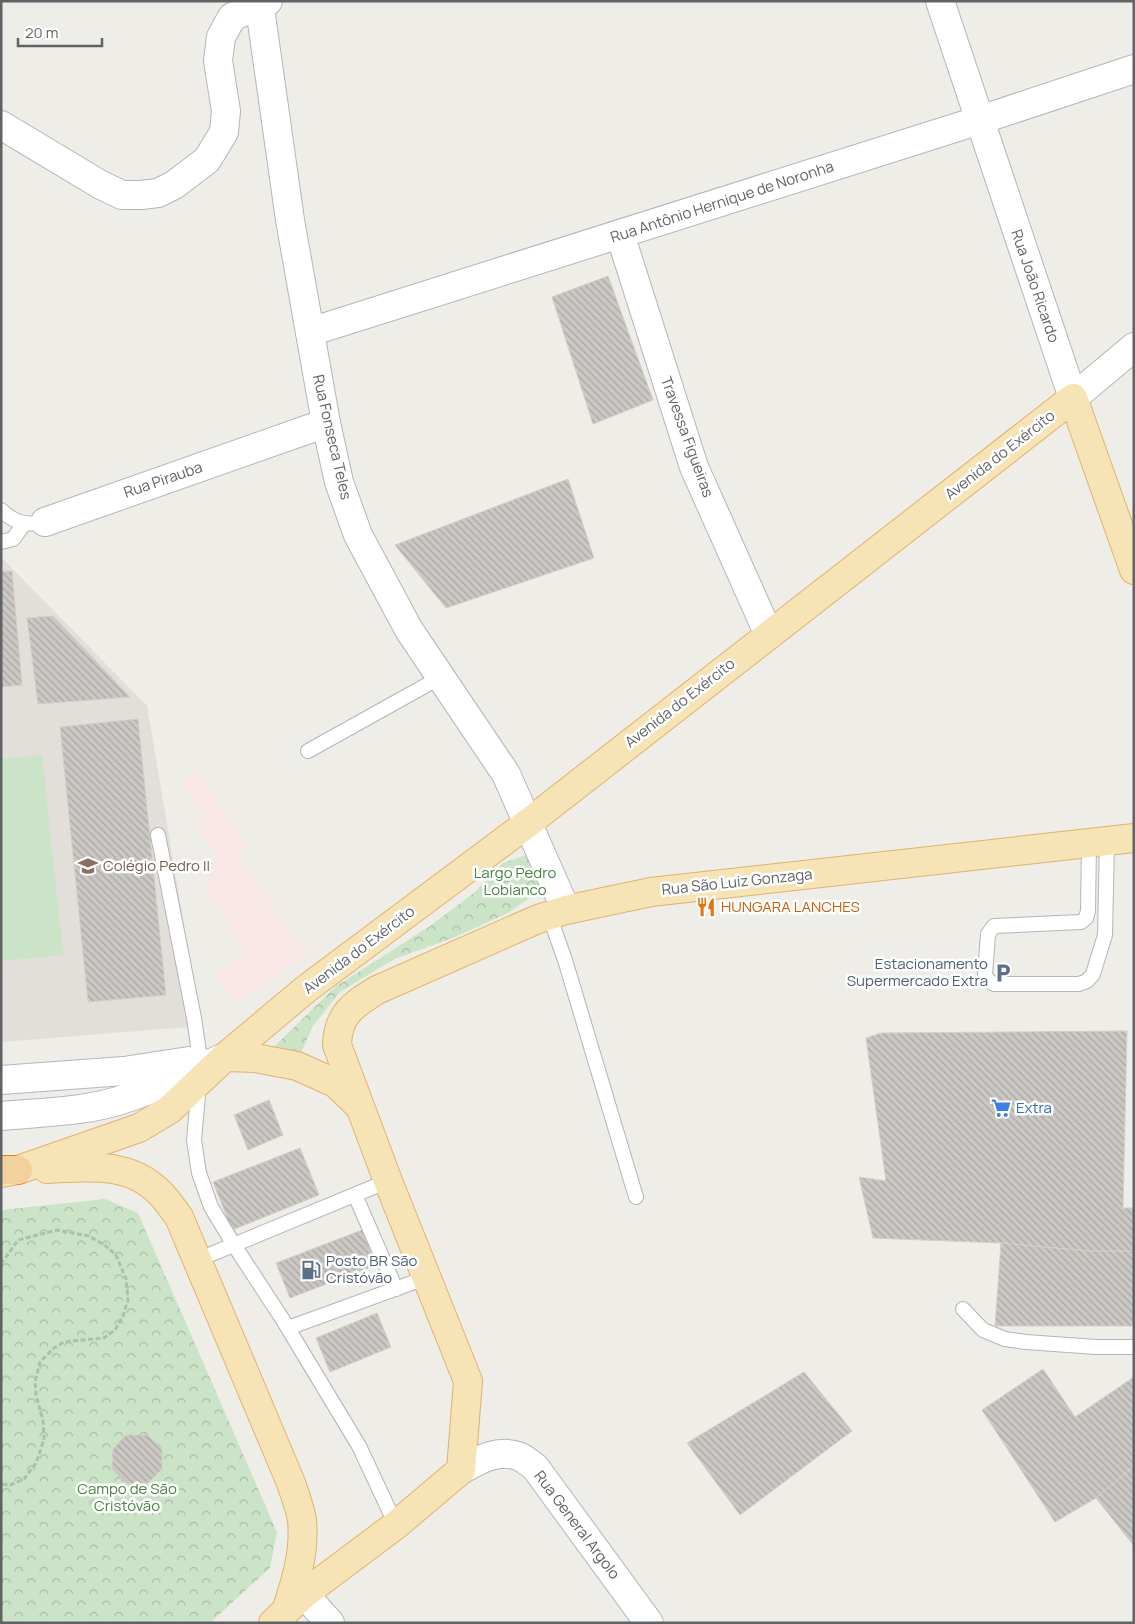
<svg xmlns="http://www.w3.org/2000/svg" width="1135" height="1624" viewBox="0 0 1135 1624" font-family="Manrope,sans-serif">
<defs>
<pattern id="park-crowns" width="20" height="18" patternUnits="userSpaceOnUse" patternTransform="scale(1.25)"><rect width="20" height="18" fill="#cbe4c8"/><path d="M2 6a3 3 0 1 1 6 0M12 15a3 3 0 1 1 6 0" fill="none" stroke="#a8bca6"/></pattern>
<pattern id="building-back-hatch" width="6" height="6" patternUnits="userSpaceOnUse" patternTransform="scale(1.25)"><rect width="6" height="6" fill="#cbc8c4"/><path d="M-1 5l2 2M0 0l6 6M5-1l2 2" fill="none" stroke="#a8a6a3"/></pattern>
</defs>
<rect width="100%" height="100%" fill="#efede8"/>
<path fill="#e2ded9" d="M1,557L147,706L201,1026L1,1042Z"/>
<path fill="#f9e7e8" d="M197,770L247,845L238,852L307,957L236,1003L215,974L246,953L204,887L210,883L202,871L220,859L194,821L202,814L182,783Z"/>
<g fill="url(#park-crowns)">
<path d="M529,854L538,873L541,890L508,913L453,938L394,959L340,992L313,1026L300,1055L274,1047L335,987L430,926L475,892L503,863Z"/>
<path d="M105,1199L138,1213L277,1532L270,1568L210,1623H1V1210Z"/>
</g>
<path fill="#cbe4c8" d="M42,755L63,955L1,961V759Z"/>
<g fill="url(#building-back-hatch)" stroke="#d4cec7">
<path d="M608,276L653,400L593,424L552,297Z"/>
<path d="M568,479L594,558L446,608L395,545Z"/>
<path d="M12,571L22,685L1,687V572Z"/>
<path d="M53,616L130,697L38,704L27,618Z"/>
<path d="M138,719L166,995L88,1002L60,727Z"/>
<path d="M1127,1031L1123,1208H1134V1251H1088L1001,1243L873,1238L859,1177L886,1181L866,1038L881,1033Z"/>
<path d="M269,1100L283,1135L248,1150L234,1115Z"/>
<path d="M300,1148L319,1195L232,1230L213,1182Z"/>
<path d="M362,1230L376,1265L290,1298L276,1263Z"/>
<path d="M1001,1243L1088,1251H1134V1326H995Z"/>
<path d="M377,1313L391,1347L330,1372L316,1338Z"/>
<path d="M1043,1369L1075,1417L1134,1377V1466L1096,1498L1055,1522L982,1410Z"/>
<path d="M804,1372L852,1431L740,1515L687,1443Z"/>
<path d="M126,1435H147L162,1448V1469L148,1483L127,1484L112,1469L113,1449Z"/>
<path d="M1134,1466V1546L1096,1498Z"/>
</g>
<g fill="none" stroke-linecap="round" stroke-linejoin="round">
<defs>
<g id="lane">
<path d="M1,510C15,523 26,526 45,522"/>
<path d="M1,542L13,539L24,524"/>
<path d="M308,751L441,677"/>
<path d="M158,835L194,1018L200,1059"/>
<path d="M1089,843L1088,911L1086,918L1081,922L994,926L988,934L985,975L988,980L994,984H1079L1087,981L1093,974L1105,935L1107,841"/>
<path d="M549,915L565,960L636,1197"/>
<path d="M199,1084L194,1140L199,1173L211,1207L234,1245L283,1320L359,1446L396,1525"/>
<path d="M355,1195L396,1289"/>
<path d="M197,1260L388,1181"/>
<path d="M963,1309L983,1330L1005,1339L1026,1342L1096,1347H1134"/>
<path d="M288,1328L428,1277"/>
</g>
<g id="street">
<path d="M259,1L290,220L326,423L339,482L358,535L409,630L506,774L566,910"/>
<path d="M940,1L1073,398"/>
<path d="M1,125L101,185L122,195H141L158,193L174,185L207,160L224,132L226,111L218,61L221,37L232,17L268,1"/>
<path d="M620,234L694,467L769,635"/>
<path d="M310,332L980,120L1134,69"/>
<path d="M45,522L326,423"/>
<path d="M461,1470C479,1460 497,1449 518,1456C524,1458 530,1464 535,1467L649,1623"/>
<path d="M304,1594L330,1623"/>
</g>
<g id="secondary">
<path d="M1073,398L1134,347"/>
<path d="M1,1080L124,1071L189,1061"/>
<path d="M1,1116C43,1112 88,1112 127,1098C160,1087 192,1071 223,1058"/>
</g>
<g id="primary">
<path d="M225,1057L255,1058L297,1066L335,1083L358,1105"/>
<path d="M47,1169C87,1167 129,1161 160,1193C167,1200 173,1209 179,1217L291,1483C295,1495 300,1508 302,1520C305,1552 296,1581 286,1611"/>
<path d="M1,1173L18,1170L139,1128L169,1110L225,1057L306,989L528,823L1073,398L1134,570"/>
<path d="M273,1623L304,1594L396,1525L461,1470L468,1381L388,1181L337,1045C338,1014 353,1005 377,990L538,919L566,910L651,892L1134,838"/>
</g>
<path id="highway" d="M1,1170H18"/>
</defs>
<use href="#lane" stroke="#b3b5b8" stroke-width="16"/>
<use href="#street" stroke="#b3b5b8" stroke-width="30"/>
<use href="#secondary" stroke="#b4b7ba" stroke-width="30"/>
<use href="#primary" stroke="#e2b26e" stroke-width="30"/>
<use href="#highway" stroke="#dd861a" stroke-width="30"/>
<g stroke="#a3c6a8" stroke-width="3" stroke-dasharray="5 2.5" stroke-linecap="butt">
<path d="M1,1264L18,1240L57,1230L89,1236L106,1246L116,1255L126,1279L128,1300L123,1316L115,1330L104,1338L64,1342L54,1348L40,1362L35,1382L36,1395L43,1420L44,1440L36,1463L24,1479L10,1485L1,1484"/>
<path d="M1,1314V1327"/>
</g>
<use href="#lane" stroke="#fff" stroke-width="14"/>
<use href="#street" stroke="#fff" stroke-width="28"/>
<use href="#secondary" stroke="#fff" stroke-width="28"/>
<use href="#primary" stroke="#f6e3b6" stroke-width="28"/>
<use href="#highway" stroke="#f2d19d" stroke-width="28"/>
</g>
<defs>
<symbol id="school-bare" viewBox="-9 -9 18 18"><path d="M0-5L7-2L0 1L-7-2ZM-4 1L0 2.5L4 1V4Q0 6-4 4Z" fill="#8d6e63" stroke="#fff" stroke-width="2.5" paint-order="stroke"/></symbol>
<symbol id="restaurant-bare" viewBox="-9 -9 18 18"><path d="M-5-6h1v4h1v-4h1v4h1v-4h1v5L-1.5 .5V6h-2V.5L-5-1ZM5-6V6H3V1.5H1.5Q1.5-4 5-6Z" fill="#e8710a" stroke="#fff" stroke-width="2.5" paint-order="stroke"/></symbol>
<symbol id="parking-bare" viewBox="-9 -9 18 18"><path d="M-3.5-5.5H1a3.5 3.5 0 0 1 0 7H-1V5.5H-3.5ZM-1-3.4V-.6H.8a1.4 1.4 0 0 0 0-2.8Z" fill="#5c6f8a" stroke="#fff" stroke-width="2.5" paint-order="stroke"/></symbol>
<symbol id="supermarket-bare" viewBox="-9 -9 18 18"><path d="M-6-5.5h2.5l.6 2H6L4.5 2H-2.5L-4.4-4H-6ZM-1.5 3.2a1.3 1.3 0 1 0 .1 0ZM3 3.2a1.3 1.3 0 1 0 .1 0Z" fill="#3f7fe0" stroke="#fff" stroke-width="2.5" paint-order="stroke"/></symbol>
<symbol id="fuel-bare" viewBox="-9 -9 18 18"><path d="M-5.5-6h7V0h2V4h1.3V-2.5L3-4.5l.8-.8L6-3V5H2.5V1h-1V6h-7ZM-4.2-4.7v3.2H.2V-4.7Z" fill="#5c6f8a" stroke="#fff" stroke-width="2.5" paint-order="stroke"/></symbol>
</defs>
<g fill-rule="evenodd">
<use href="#school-bare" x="74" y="852" width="28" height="28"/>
<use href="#restaurant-bare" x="692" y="893" width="28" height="28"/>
<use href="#parking-bare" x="989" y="959" width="28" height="28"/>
<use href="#supermarket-bare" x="987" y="1094" width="28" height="28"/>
<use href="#fuel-bare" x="297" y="1256" width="28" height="28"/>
</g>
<g text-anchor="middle" stroke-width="5" stroke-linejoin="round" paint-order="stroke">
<g font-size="15" fill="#5f6366" stroke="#fff">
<text transform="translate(722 202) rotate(-18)" y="5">Rua Antônio Hernique de Noronha</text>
<text transform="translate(1035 286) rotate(71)" y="5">Rua João Ricardo</text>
<text transform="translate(332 437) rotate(77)" y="5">Rua Fonseca Teles</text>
<text transform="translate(687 437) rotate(70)" y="5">Travessa Figueiras</text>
<text transform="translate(1000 455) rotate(-38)" y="5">Avenida do Exército</text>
<text transform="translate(163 480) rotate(-19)" y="5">Rua Pirauba</text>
<text transform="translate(680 703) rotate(-38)" y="5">Avenida do Exército</text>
<text transform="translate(737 882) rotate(-6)" y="5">Rua São Luiz Gonzaga</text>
<text transform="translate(359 950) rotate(-37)" y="5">Avenida do Exército</text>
<text transform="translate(577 1525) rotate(53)" y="5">Rua General Argolo</text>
</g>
<g font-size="15" fill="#785e54" stroke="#fff" text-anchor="start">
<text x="103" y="871">Colégio Pedro II</text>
</g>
<g font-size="15" fill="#468441" stroke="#fff">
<text x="515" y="878">Largo Pedro<tspan x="515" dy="17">Lobianco</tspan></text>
<text x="127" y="1494">Campo de São<tspan x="127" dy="17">Cristóvão</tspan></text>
</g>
<g font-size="15" fill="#c56008" stroke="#fff" text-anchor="start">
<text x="721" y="912">HUNGARA LANCHES</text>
</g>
<g font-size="15" fill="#4e5e75" stroke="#fff" text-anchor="end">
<text x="988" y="969">Estacionamento<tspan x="988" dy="17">Supermercado Extra</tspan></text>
<text x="326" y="1266" text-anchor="start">Posto BR São<tspan x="326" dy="17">Cristóvão</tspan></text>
</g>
<g font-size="15" fill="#366cbe" stroke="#fff" text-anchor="start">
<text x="1016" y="1113">Extra</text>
</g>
</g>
<rect width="1135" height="1624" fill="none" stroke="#5f6366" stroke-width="5"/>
<path d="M18 38v8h84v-8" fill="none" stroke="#5f6366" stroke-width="2.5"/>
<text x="25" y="38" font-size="15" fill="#5f6366" stroke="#ffffff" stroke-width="4" paint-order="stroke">20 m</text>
</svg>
